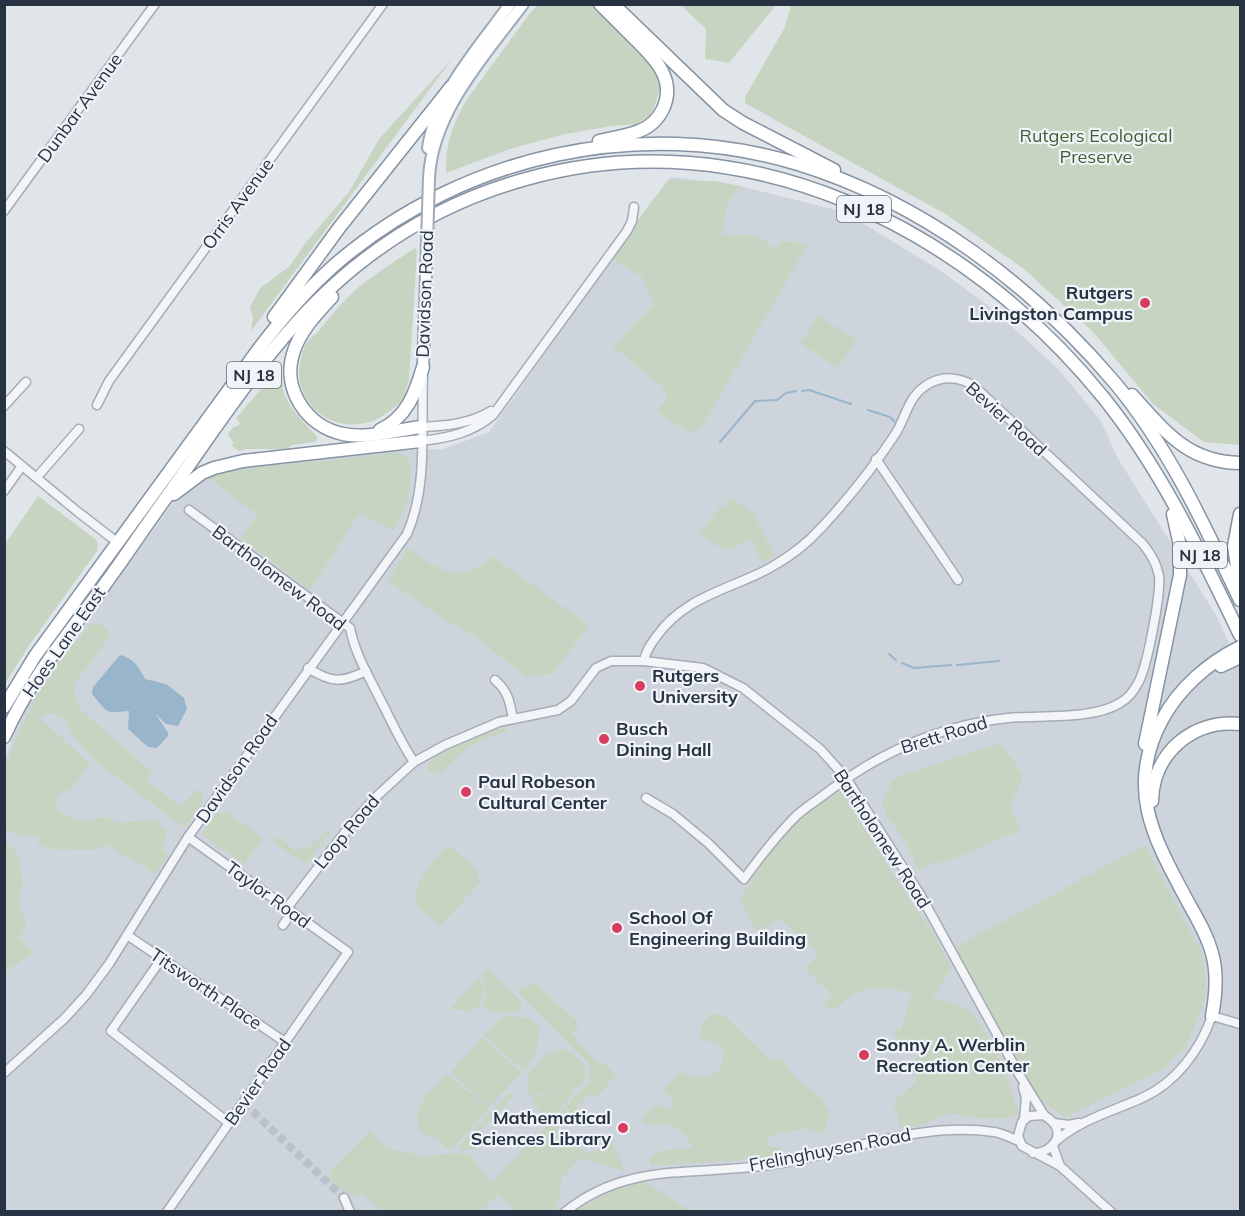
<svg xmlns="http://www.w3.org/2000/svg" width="1245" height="1216" viewBox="0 0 1245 1216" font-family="Mulish,sans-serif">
<rect width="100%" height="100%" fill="#e0e5ea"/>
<path fill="#ced4dc" d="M671,177L740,186L844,212L941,271L994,310L1059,370L1101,421L1117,457L1216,615L1240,666V1211L5,1212V759L12,739L30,702L50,670L175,500L193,483L211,474L227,470L396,451L443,449L489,432Z"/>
<g fill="#c7d4c1">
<path d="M538,5H591L653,65L661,84L654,108L648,117L636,124L612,126L566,134L513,148L446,173C445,145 452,127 465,102L530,13Z"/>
<path d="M681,5H776L729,63L705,59L706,29Z"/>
<path d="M791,5H1240V445L1204,442L1153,404L1093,332L1024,269L947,215L745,103V97L785,27Z"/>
<path d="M452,59L251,331L253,319L250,307L260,288L289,267L307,241L349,192L379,139Z"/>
<path d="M668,180L715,181L740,186L727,204L722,235H756L774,248L783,241L808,244L703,425L690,433L657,411L668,398L661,385L613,347L654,304L642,277L610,257Z"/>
<path d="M415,248L417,251L409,380C407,385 406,392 404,397C400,404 393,409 387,413C351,440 299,417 299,371C300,363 302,351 306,344C309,339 315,335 319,331C331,316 343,300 359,287C376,273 396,261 415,248Z"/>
<path d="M819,316L856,340L838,368L800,343Z"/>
<path d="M274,365C283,370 281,386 285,396C292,412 307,425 318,438L315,442L292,445L286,449H248L239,451L232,446L233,442L228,434L233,427L238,426L240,423L236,418L263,387Z"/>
<path d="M396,452L408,457C415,485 408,506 393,530L359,514L310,590L241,538L257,515L208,477C269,460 334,464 396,452Z"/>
<path d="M38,496L95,539L98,543L97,551L30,644L5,684V544Z"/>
<path d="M730,497L754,514L775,556L762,563L751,540L725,551L700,534L720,506L723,508Z"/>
<path d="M408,548C426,560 446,578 468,571C476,569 485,561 493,557L581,619L588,627L553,673L526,678L479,639L436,614L388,580Z"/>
<path d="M91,624L102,625L111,634L75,683C73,694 75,700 81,710L152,772L147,780L179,805L184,803L198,789L203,793L202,805L185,828L93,759L72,734L65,720L54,714L47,713L41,717L42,720L90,764L70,791H63L58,795L56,801L58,809L64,815L85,821L104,817L120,823L150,820L156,821L167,830L163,849L168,856L155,874L106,844L98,850L52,849L37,845L40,839L28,833L22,837L5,829V770L16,737L36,697L61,659Z"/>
<path d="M506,727L507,732C488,735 470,745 456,758C451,762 447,768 442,772C437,775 434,774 429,771L427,767C434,748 487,732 506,727Z"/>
<path d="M999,743L1013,760L1023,777L1010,806L1021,830L956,858L918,869L905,841L887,816L882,803L893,780L906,774Z"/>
<path d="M840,791L919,914L928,925L952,967L936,994L931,998C941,1001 954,1002 963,1007C989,1021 1011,1086 1019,1114L1011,1118H977L950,1113L923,1125L900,1128L896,1110L892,1104L916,1081L917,1057L921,1045L901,1047L894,1035L893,1029L901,1030L912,994C875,984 861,984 833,1011L824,1005L832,995L805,969L818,954L779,918L757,932L740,900L773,844L799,817Z"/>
<path d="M227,812L262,837V839L244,865L201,834L217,813Z"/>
<path d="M328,829L330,833L306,864L273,842L277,836L297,851L300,847L303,849L306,846L309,849L315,840L318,842Z"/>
<path d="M5,842L14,849L19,857L23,888L19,895L21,911L27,922L19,938L33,951L30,957L22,960L5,972Z"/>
<path d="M1145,845L1201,951L1206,982L1203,1007L1186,1046L1164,1069L1065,1117L1039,1099L950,950Z"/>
<path d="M450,846L478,871V876L482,881L440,926C433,919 420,911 416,902C409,888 438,851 450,846Z"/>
<path d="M488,969L523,1003L518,1010L500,1013L483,1009L486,992L483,975Z"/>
<path d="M480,977L484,988L480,1006L476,1007L473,1011L452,1009L451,1008Z"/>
<path d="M535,983L580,1024L572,1033L577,1038L576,1042L599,1064L602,1062L616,1075L599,1094L596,1096L589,1095L556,1130L564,1138L567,1135L586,1154L612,1143L625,1171L581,1158L561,1179L560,1197L554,1212L515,1211L497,1195L481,1211H383L361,1193L358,1197L346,1192L328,1178L331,1170L370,1131L388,1149L413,1153L419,1157L453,1153L470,1154L477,1166L491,1183L589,1082L590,1065L516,991Z"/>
<path d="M714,1014L724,1015L771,1061L781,1058L797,1079L818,1094L830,1113L823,1135L807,1128L776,1134L768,1139L767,1146L781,1147L783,1157L650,1166L651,1155L669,1150L693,1148C688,1136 677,1123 662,1124C655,1124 649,1127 642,1123L643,1117L655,1104L671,1110L673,1100L664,1090L677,1074L681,1073C706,1079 720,1082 725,1051C719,1045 715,1040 706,1042L700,1036C702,1025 703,1018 714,1014Z"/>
<path d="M510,1015L531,1019L540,1028L535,1056L525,1071L484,1036L499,1019Z"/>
<path d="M482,1037L521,1073L489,1107L451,1072Z"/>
<path d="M560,1049L568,1050L585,1065V1081L580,1087L531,1096L528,1090L529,1072L547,1054Z"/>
<path d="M448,1074L488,1108V1110L453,1147L445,1148C443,1138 429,1136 422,1133C406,1108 433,1090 448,1074Z"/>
<path d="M573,1089L574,1093L556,1113L548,1116H544L533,1104L532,1098Z"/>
<path d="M508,1094H515L474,1137L481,1144L474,1150H459L461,1144Z"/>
<path d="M645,1181L690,1211L573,1212C596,1197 618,1187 645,1181Z"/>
</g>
<path fill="#99b5cc" d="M120,655C134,658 139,668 145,679L166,684L184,698L187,709L178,726L166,724L155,713L168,733V736L157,748L148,747L128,729L129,711C104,713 109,714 92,694L93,687Z"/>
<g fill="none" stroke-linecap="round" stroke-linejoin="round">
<g stroke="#99b5cc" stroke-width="2">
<path d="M802,391L809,390L851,404"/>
<path d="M868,410L890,417L895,422"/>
<path d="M720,442L755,401L777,400L786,393L796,391"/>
<path d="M889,654L896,660"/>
<path d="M902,663L914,668L951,665"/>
<path d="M957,665L999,661"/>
</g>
<path stroke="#bbc1c9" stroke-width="8" stroke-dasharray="8 4" stroke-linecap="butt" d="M244,1103L344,1198"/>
<defs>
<g id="minor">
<path d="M4,211L155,4"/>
<path d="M97,405L109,381L383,4"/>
<path d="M4,406L26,382"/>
<path d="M421,427C445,426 470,424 491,411"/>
<path d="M421,441C448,438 472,433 493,415L627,231L632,221L634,207"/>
<path d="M4,451L78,512L117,542"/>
<path d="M876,459L958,580"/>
<path d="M37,477L79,429"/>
<path d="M4,491L22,466"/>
<path d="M189,510L350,628C355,654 369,677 381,701C392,722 401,743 414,762"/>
<path d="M644,661C645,652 651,644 656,637C684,597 728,590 768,569C788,558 807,544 822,527C848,499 875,465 896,433C905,418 909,397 924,387C940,375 960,376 975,387L1143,544C1151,554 1157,564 1159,576C1161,594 1147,668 1138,683C1134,691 1127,699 1120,703C1093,720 1040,715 1008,718C940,725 879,753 825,794C816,801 805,808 796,816C777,835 760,857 744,879L708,843L673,814L646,798"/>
<path d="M308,668C331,683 342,683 366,671"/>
<path d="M495,680C508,691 510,702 513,719"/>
<path d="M287,908L349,827L378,795L414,762L445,745L499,722L558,710L571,701L596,668L611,661H644L703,668L743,688L820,749L846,778L921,896L1020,1076L1044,1115"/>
<path d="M283,925L292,912"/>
<path d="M127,935L285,1042"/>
<path d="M162,958L111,1031L229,1123"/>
<path d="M4,1073L65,1018L86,995L109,964L188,837L407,534C428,487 421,429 423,378"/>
<path d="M1023,1087L1026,1098L1024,1119"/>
<path d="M1054,1123L1068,1125L1079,1123"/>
<path d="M1056,1141C1080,1120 1113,1111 1142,1098C1176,1083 1200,1050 1212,1016L1240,1024"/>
<path d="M1053,1146L1060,1166"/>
<path d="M1033,1153C1047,1154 1064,1140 1055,1125C1053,1121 1048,1118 1044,1115L1029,1116L1022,1122L1018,1136L1022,1146L1060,1166L1111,1212"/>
<path d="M344,1198L350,1212"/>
<path d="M167,1212L348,952L188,837"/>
<path d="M565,1212C627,1161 697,1176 770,1165C844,1154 917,1121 994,1132C1002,1133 1011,1138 1019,1141"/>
</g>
<g id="major">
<path d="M428,148C436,93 479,48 510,4"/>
<path d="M429,178C432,112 485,55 523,4"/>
<path d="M423,367L427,242"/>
</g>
<g id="highway">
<path d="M613,4L723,110L743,123L834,170"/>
<path d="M599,141C612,138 627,136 639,131C650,127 658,119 663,109C677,78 653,57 633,37C622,26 611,15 600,4"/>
<path d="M332,297C317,313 299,332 293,354C282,389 307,427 343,434C367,439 397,430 421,427"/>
<path d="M274,317L339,228L451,87"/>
<path d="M1132,395C1165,431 1187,462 1240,463"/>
<path d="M380,430C407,417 415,394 423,367"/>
<path d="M174,494L202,473L214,468L243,461L421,441"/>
<path d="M1240,587L1234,546L1240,514"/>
<path d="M1221,666L1240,657"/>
<path d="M4,707L35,656L258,350C282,318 308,288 338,262C464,155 640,116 798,164C922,202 1032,285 1115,383C1169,448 1204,524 1240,600"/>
<path d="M4,737C26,688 56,649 88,607C116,571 141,532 168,495C227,412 283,321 365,259C413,222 468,195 526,179C746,117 965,227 1103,397C1161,469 1200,552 1240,635"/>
<path d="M1145,744L1180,575V546L1173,514"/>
<path d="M1152,801C1153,753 1193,719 1240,724"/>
<path d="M1212,1016C1216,995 1218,974 1212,953C1207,935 1198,920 1189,904C1156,842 1124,790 1162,720C1179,688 1208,663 1240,647"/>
</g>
</defs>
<use href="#minor" stroke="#a5acb5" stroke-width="11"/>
<use href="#major" stroke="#9eaab7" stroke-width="14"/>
<use href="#highway" stroke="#8693a2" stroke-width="15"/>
<use href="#minor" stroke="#f3f5f8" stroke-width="8"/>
<use href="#major" stroke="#fff" stroke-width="10"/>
<use href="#highway" stroke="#fff" stroke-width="12"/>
<defs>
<path id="major-bridge" d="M427,242L429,178"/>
</defs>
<use href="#major-bridge" stroke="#9eaab7" stroke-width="14" stroke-linecap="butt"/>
<use href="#major-bridge" stroke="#fff" stroke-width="10"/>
</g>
<g fill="#d73d5f" stroke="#f0f3f7" stroke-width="2">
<circle cx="1145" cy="303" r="6"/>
<circle cx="640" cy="686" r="6"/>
<circle cx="604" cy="739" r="6"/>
<circle cx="466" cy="792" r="6"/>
<circle cx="617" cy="928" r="6"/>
<circle cx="864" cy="1055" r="6"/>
<circle cx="623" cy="1128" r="6"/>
</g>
<g text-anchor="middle" stroke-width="4.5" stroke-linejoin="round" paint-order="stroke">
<g fill="#f0f3f7" stroke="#636d79" stroke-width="1.5">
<rect x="837" y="196" width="54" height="26" rx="4.5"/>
<rect x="227" y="362" width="54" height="26" rx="4.5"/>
<rect x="1173" y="542" width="54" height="26" rx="4.5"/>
</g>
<g font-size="16" font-weight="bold" fill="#273343">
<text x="864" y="215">NJ 18</text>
<text x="254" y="381">NJ 18</text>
<text x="1200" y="561">NJ 18</text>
</g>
<g font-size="18" fill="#273343" stroke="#f0f3f7">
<text transform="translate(80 108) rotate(-54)" y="6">Dunbar Avenue</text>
<text transform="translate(238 204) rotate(-54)" y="6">Orris Avenue</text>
<text transform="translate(425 294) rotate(-88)" y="6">Davidson Road</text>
<text transform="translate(1006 419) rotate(42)" y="6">Bevier Road</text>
<text transform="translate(279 578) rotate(37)" y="6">Bartholomew Road</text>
<text transform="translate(64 642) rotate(-55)" y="6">Hoes Lane East</text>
<text transform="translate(944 735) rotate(-17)" y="6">Brett Road</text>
<text transform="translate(237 769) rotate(-55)" y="6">Davidson Road</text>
<text transform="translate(347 832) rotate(-50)" y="6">Loop Road</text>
<text transform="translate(882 839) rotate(57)" y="6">Bartholomew Road</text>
<text transform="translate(268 895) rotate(36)" y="6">Taylor Road</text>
<text transform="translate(206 989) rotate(34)" y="6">Titsworth Place</text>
<text transform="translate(258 1082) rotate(-55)" y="6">Bevier Road</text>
<text transform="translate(830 1150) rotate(-11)" y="6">Frelinghuysen Road</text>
</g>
<g font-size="18" fill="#3f5f34" stroke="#f0f3f7">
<text x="1096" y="142">Rutgers Ecological<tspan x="1096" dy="21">Preserve</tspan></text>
</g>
<g font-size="18" font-weight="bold" fill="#273343" stroke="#f0f3f7" text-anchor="start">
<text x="1133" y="299" text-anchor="end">Rutgers<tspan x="1133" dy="21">Livingston Campus</tspan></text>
<text x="652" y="682">Rutgers<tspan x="652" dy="21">University</tspan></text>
<text x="616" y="735">Busch<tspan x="616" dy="21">Dining Hall</tspan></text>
<text x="478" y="788">Paul Robeson<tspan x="478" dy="21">Cultural Center</tspan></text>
<text x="629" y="924">School Of<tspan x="629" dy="21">Engineering Building</tspan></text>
<text x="876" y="1051">Sonny A. Werblin<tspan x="876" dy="21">Recreation Center</tspan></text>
<text x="611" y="1124" text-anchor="end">Mathematical<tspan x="611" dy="21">Sciences Library</tspan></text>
</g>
</g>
<rect width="1245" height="1216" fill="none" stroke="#273343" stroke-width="12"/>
</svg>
